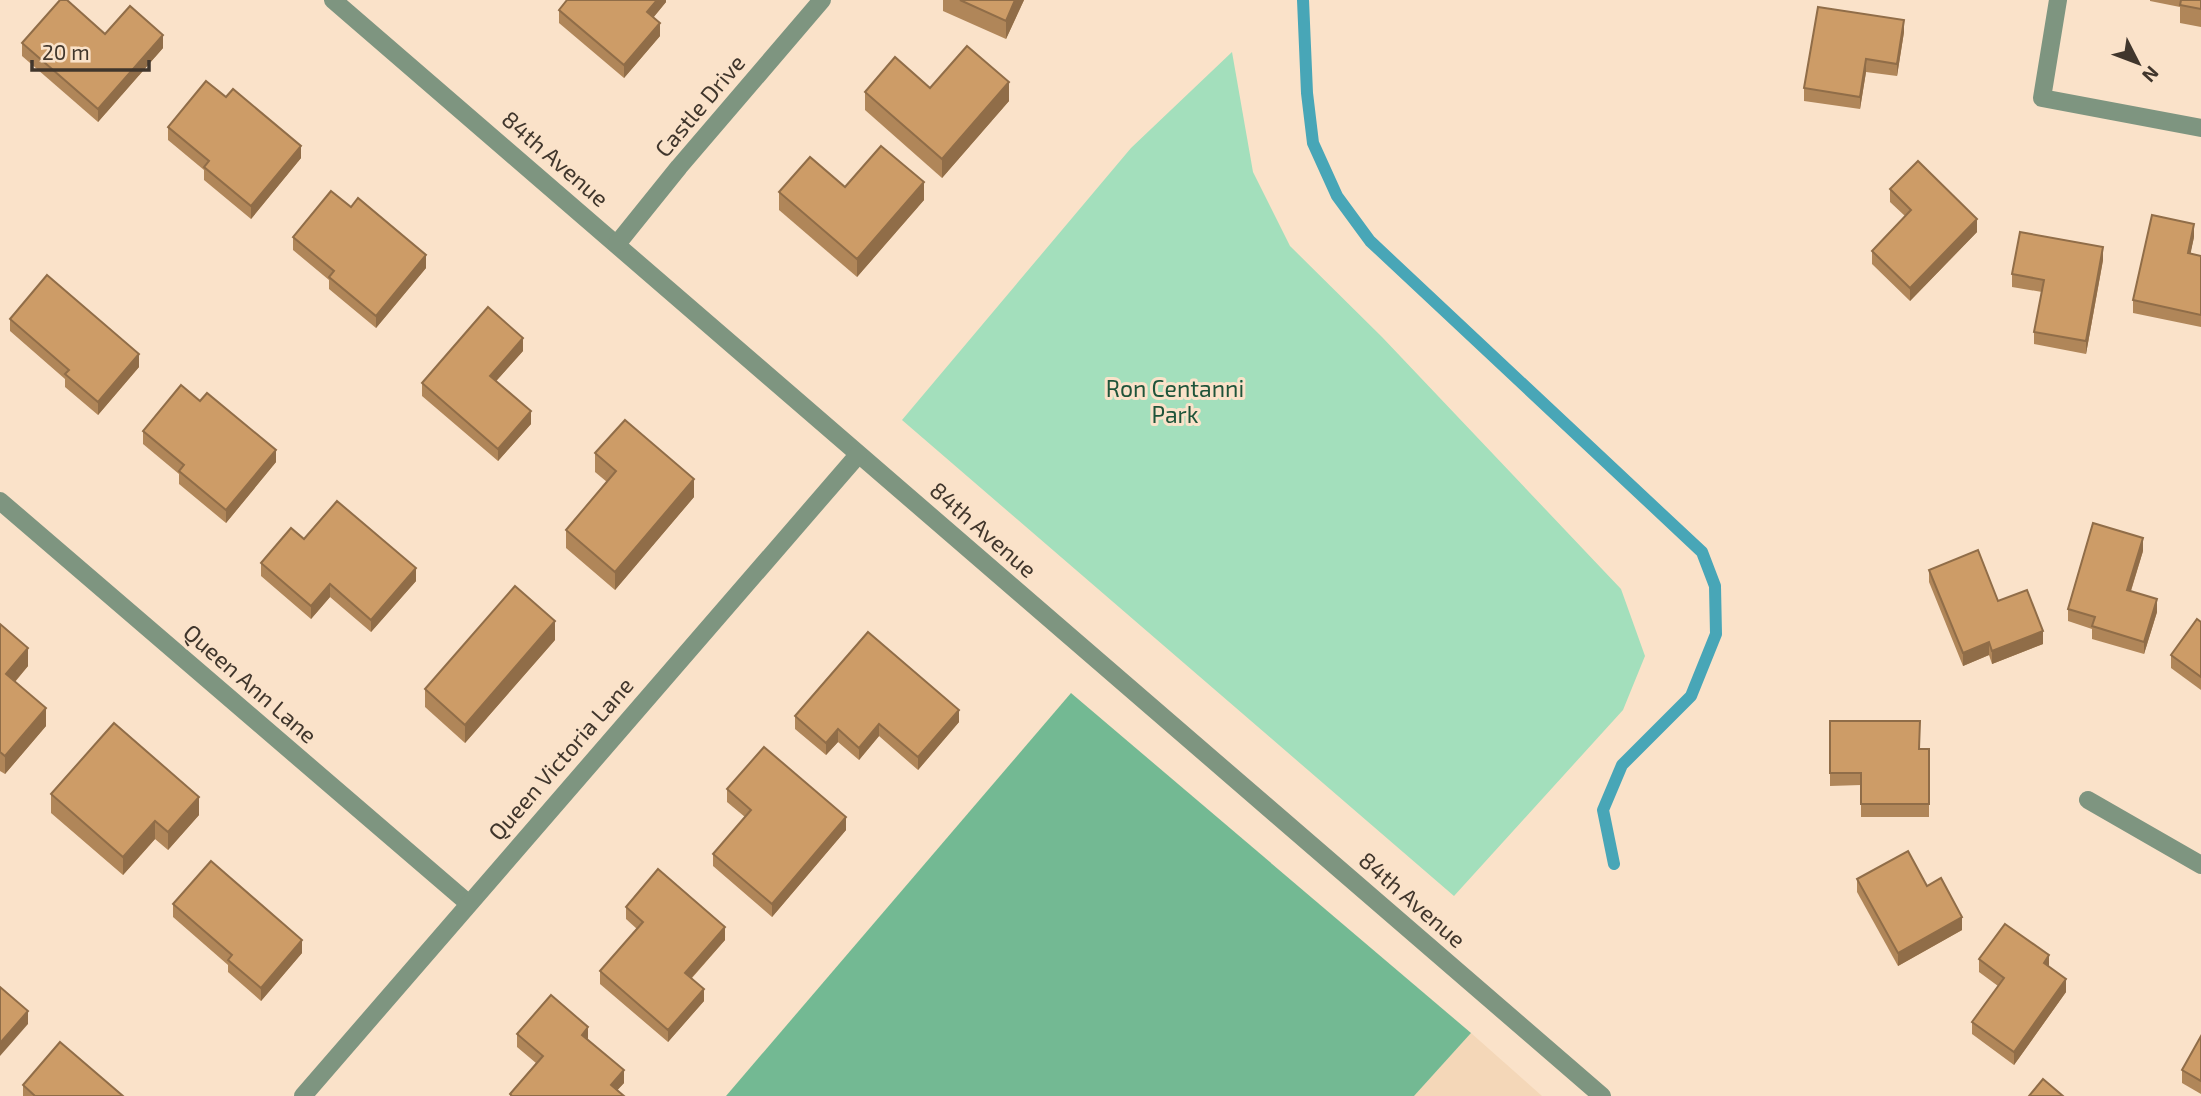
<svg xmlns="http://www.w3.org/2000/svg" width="2201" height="1096" viewBox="0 0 2201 1096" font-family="'Exo 2',sans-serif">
<rect width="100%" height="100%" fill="#fae2c9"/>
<path fill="#f4d7b8" d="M1471,1033L1542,1096H1414Z"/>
<path fill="#a3dfbc" d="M1232,52L1253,172L1290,246L1382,337L1621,589L1645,656L1623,710L1454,896L902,420L1131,148Z"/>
<path fill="#73b993" d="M1071,693L1471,1033L1414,1096H726Z"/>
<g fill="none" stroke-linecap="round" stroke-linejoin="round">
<path stroke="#48a6b7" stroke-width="12" d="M1303,0L1307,93L1313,143L1337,196L1370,241L1702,552L1715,586L1716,634L1691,696L1622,765L1603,810L1614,864"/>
<g stroke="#7e9580" stroke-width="18">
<path d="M333,0L1602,1096"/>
<path d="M2058,0L2042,98L2201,128"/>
<path d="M617,244L679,167L822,0"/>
<path d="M0,501L468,903"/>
<path d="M2088,800L2201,865"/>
<path d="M303,1096L858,455"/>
</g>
</g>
<g fill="#b08659">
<path d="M666,0V2L653,18L660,36L624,78L559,23V10Z"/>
<path d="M943,0H1024L1006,39L943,11Z"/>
<path d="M2150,0H2201V27L2180,23V7L2150,1Z"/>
<path d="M1904,32L1897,76L1866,72L1860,109L1804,101V88Z"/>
<path d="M105,34L163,48L98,122L22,56V43Z"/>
<path d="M930,88L1009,101L942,178L865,110V92Z"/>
<path d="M168,127L301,158L251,219L204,180V170L168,140Z"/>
<path d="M845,187L924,200L857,277L779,210V192Z"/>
<path d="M1890,189L1977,232L1910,301L1872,264V251L1905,216L1890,202Z"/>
<path d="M293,237L426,268L376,328L329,289V280L293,250Z"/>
<path d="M2194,237L2190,254L2201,256V327L2133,313V300Z"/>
<path d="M2103,260L2086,354L2034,344V332L2042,292L2012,287V274Z"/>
<path d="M10,319L139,367L98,415L65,387V379L10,331Z"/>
<path d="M523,351L496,381L531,424L498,461L422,396V383Z"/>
<path d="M143,431L276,462L226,523L179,484V474L143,444Z"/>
<path d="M595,453L694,497L615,590L566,548V530L607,482L595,472Z"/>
<path d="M304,539L416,581L371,632L330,597L311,619L261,576V563Z"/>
<path d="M2143,551L2131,591L2157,612L2144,654L2092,639V629L2068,621V609Z"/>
<path d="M1929,570L1998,601L2043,644L1992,664L1989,655L1963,666L1929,582Z"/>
<path d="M2201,622V690L2171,668V655Z"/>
<path d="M0,624L28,666L15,682L46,726L5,774L0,771Z"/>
<path d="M555,640L465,743L425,707V689Z"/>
<path d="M795,716L959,722L918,770L879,736L859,760L838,742L826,755L795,729Z"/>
<path d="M1830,721L1919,749H1929V817H1861V785L1830,786Z"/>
<path d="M727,789L846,830L772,917L713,866V854L745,817L727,802Z"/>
<path d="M51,794L199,815L168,850L155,839L123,875L51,813Z"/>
<path d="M1857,879L1927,886L1962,930L1898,966L1857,892Z"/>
<path d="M173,904L302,953L261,1001L228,972V965L173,917Z"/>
<path d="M626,907L725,940L692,978L704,1001L668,1042L600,984V971L637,929L626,919Z"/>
<path d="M1979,959L2049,967L2066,992L2014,1065L1972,1034V1022L1998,986L1979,972Z"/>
<path d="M517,1034L588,1040L624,1083L617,1090L624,1096H510V1094L536,1063L517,1047Z"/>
<path d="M2201,1036V1094L2182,1083V1070Z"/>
<path d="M23,1085L123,1096H23Z"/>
</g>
<g fill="#906d48">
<path d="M657,0H666V2L647,25V12Z"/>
<path d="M1015,0H1024L1006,39V21Z"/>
<path d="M1904,20V32L1897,76V64Z"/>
<path d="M660,23V36L624,78V65Z"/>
<path d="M163,35V48L98,122V109Z"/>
<path d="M1866,59V72L1860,109V97Z"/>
<path d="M1009,82V101L942,178V159Z"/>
<path d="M301,146V158L251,219V206Z"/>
<path d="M924,182V200L857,277V259Z"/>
<path d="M1977,219V232L1910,301V288Z"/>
<path d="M2194,224V237L2188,266V253Z"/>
<path d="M2103,247V260L2086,354V341Z"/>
<path d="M426,255V268L376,328V316Z"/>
<path d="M523,338V351L490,388V376Z"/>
<path d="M139,354V367L98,415V402Z"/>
<path d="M531,411V424L498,461V449Z"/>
<path d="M276,450V462L226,523V510Z"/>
<path d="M694,479V497L615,590V572Z"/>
<path d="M2143,538V551L2127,603V590Z"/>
<path d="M416,568V581L371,632V620Z"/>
<path d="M330,584V597L311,619V606Z"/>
<path d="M2157,599V612L2144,654V642Z"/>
<path d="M555,621V640L465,743V725Z"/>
<path d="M2043,631V644L1992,664V651Z"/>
<path d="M1989,642V655L1963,666V653Z"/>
<path d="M28,648V666L6,692V674Z"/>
<path d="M46,708V726L5,774V756Z"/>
<path d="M959,710V722L918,770V757Z"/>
<path d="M879,724V736L859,760V748Z"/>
<path d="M838,729V742L826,755V743Z"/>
<path d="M199,797V815L168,850V832Z"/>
<path d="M846,817V830L772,917V904Z"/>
<path d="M155,821V839L123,875V857Z"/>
<path d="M1962,917V930L1898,966V953Z"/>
<path d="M725,927V940L685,985V973Z"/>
<path d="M302,940V953L261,1001V988Z"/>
<path d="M2049,955V968L2044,963Z"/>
<path d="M2066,979V992L2014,1065V1052Z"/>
<path d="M704,989V1001L668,1042V1030Z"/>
<path d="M28,1011V1024L0,1056V1043Z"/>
<path d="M588,1027V1040L582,1035Z"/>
<path d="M624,1070V1083L612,1096L611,1085Z"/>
</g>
<g fill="#cd9c67" stroke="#906d48" stroke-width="2">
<path d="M60,0H67L105,34L130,6L163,35L98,109L22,43Z"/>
<path d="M567,0H657L647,12L660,23L624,65L559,10Z"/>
<path d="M960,0H1015L1006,21Z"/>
<path d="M2181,0H2201V9L2180,5Z"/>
<path d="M1818,7L1904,20L1897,64L1866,59L1860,97L1804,88Z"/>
<path d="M967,46L1009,82L942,159L865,92L895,57L930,88Z"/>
<path d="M206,81L226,97L233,89L301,146L251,206L204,167L209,161L168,127Z"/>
<path d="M881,146L924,182L857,259L779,192L810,157L845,187Z"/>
<path d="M1918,161L1977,219L1910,288L1872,251L1911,210L1890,189Z"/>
<path d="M331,191L351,207L358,198L426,255L376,316L329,277L334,271L293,237Z"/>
<path d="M2152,215L2194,224L2188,253L2201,256V315L2133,300Z"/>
<path d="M2020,232L2103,247L2086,341L2034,332L2044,280L2012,274Z"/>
<path d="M47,275L139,354L98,402L65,374L69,370L10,319Z"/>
<path d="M488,307L523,338L490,376L531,411L498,449L422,383Z"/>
<path d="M181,385L200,401L207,393L276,450L226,510L179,471L184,465L143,431Z"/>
<path d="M625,420L694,479L615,572L566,530L616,471L595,453Z"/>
<path d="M337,501L416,568L371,620L330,584L311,606L261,563L291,528L304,539Z"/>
<path d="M2093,523L2143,538L2127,590L2157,599L2144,642L2092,626L2095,617L2068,609Z"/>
<path d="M1978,550L1998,601L2027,590L2043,631L1992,651L1989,642L1963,653L1929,570Z"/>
<path d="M515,586L555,621L465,725L425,689Z"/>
<path d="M2197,619L2201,622V677L2171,655Z"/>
<path d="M0,624L28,648L6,674L46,708L5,756L0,752Z"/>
<path d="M868,632L959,710L918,757L879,724L859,748L838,729L826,743L795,716Z"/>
<path d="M1830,721H1920L1919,749H1929V804H1861V773H1830Z"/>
<path d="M114,723L199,797L168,832L155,821L123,857L51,794Z"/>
<path d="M764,747L846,817L772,904L713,854L751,810L727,789Z"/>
<path d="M1908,851L1927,886L1941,878L1962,917L1898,953L1857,879Z"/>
<path d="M211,861L302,940L261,988L228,960L232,955L173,904Z"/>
<path d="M658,869L725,927L685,973L704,989L668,1030L600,971L643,922L626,907Z"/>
<path d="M2005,924L2049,955L2044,963L2066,979L2014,1052L1972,1022L2004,978L1979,959Z"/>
<path d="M0,987L28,1011L0,1043Z"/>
<path d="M551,995L588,1027L582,1035L624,1070L611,1085L624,1096H512L510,1094L543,1056L517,1034Z"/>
<path d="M2201,1036V1081L2182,1070Z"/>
<path d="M60,1042L123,1096H35L23,1085Z"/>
<path d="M2043,1079L2063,1096H2029Z"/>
</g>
<g text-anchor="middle" stroke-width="6" stroke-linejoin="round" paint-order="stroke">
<g font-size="23" fill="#40362c" stroke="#fae2c9">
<text transform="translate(700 106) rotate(-50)" y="8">Castle Drive</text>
<text transform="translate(555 159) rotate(41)" y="8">84th Avenue</text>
<text transform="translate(983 530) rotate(41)" y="8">84th Avenue</text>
<text transform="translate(250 684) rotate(41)" y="8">Queen Ann Lane</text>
<text transform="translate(561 759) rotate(-49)" y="8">Queen Victoria Lane</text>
<text transform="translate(1412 900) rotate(41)" y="8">84th Avenue</text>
</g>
<g font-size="23" fill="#1f543a" stroke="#fae2c9">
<text x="1175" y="397">Ron Centanni<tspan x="1175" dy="26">Park</tspan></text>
</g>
</g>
<g transform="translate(2138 63) rotate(132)" stroke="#fae2c9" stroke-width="5" paint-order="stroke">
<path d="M0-5L12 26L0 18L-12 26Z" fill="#40362c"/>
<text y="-10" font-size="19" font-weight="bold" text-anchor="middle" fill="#40362c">N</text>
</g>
<path d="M32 60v10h117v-10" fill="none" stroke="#40362c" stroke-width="3.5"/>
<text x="42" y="60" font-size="21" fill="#40362c" stroke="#fae2c9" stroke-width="5" paint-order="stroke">20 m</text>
</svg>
